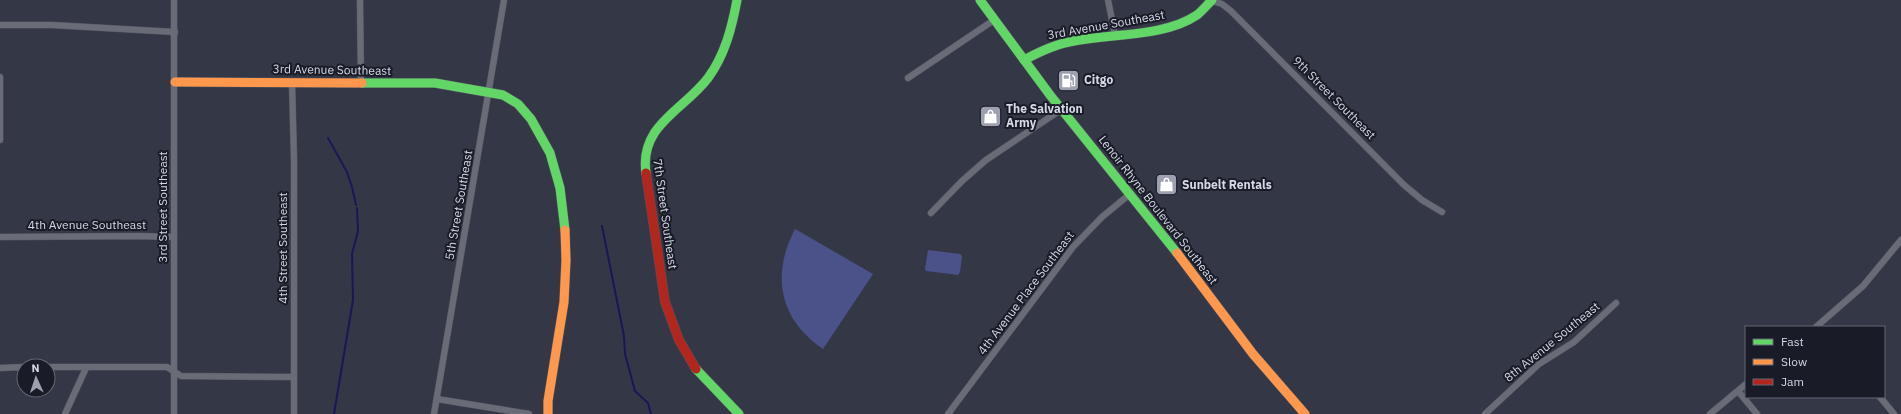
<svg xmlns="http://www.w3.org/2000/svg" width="1901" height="414" viewBox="0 0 1901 414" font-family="'IBM Plex Sans',sans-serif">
<rect width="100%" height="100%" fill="#343745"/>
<g fill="#4a5289">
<path d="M795,229L873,274L823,349C779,319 771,275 795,229Z"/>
<path d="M928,250L960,254L962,256L960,272L958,275L926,271L925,269Z"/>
</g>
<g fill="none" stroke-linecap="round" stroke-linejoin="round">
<g stroke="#1a1757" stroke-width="2">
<path d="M328,138L347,172L352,187L356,205"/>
<path d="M602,226L624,336L625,354L635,391L648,403L651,414"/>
<path d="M334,414L353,300L352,254L358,231L357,208"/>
</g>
<defs>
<g id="street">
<path d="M360,0L361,83"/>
<path d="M1108,0L1115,35"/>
<path d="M1212,1L1222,4L1231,11L1404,185L1422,200L1442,212"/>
<path d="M0,25H52L175,32"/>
<path d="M0,77V140"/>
<path d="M908,78L994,20"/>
<path d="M292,82L294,160V414"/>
<path d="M931,213L962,181L986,160L1062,109"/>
<path d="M0,237L138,236L174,237"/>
<path d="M1816,327L1863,286L1901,240"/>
<path d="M48,367H167L181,376L293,377"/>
<path d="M0,368L24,367"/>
<path d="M1738,391L1757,414"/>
<path d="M1880,397L1894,414"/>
<path d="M437,399L529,414"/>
<path d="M65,414L86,368"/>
<path d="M174,414V0"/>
<path d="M434,414L504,0"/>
<path d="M948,414L1073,247L1102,217L1130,194"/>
<path d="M1485,414L1539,364L1574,342L1616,303"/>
<path d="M1710,414L1746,384"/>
</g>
<g id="fast">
<path d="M980,0L1050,95L1177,253"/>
<path d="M1024,60C1039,52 1053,45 1069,42C1108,33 1163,38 1197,15C1202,11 1207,5 1212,0"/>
<path d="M362,83H435L503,95L518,104L531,119L550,153L560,188L565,230"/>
<path d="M646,173C639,125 684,110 708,78C725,55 732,27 737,0"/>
<path d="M696,369L739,414"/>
</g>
<g id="slow">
<path d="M175,82L362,83"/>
<path d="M1177,253L1253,354L1305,414"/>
<path d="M548,414V401L564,302L566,260L565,230"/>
</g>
<path id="jam" d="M646,173L665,302L679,340L696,369"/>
</defs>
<use href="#street" stroke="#535561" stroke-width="7"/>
<use href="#fast" stroke="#535561" stroke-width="10"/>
<use href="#slow" stroke="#535561" stroke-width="10"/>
<use href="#jam" stroke="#535561" stroke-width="10"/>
<use href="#street" stroke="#696b77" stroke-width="6"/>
<use href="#fast" stroke="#63d668" stroke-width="9"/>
<use href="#slow" stroke="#ff974d" stroke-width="9"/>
<use href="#jam" stroke="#b3261e" stroke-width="9"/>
</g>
<defs>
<symbol id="fuel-square" viewBox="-11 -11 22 22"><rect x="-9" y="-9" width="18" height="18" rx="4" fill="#9da0af" stroke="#191b26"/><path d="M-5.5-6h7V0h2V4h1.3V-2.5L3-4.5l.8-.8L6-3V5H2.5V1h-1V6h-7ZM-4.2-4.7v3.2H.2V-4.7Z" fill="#fff"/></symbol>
<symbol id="shop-square" viewBox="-11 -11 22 22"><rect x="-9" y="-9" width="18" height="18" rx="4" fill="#9da0af" stroke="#191b26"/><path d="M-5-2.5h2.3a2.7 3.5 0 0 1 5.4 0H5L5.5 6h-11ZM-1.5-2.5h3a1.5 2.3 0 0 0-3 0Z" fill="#fff"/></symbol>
</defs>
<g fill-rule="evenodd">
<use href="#fuel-square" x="1056" y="68" width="25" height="25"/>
<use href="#shop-square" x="978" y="104" width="25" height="25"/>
<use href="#shop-square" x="1154" y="172" width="25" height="25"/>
</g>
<g text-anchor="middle" stroke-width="4" stroke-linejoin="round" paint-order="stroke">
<g font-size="12" fill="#d5d9e8" stroke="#191b26">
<text transform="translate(1106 25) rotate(-10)" y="4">3rd Avenue Southeast</text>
<text transform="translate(332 70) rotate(1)" y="4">3rd Avenue Southeast</text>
<text transform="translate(1334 98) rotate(45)" y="4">9th Street Southeast</text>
<text transform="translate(459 205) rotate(-80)" y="4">5th Street Southeast</text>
<text transform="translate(163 207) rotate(-90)" y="4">3rd Street Southeast</text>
<text transform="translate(1158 210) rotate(52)" y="4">Lenoir Rhyne Boulevard Southeast</text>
<text transform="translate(665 214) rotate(82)" y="4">7th Street Southeast</text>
<text x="87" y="229">4th Avenue Southeast</text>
<text transform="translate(283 248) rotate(-90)" y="4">4th Street Southeast</text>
<text transform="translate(1026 293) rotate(-53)" y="4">4th Avenue Place Southeast</text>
<text transform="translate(1552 342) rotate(-39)" y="4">8th Avenue Southeast</text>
</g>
<g font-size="12" font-weight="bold" fill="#d5d9e8" stroke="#191b26" text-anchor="start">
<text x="1084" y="84">Citgo</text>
<text x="1006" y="113">The Salvation<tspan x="1006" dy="14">Army</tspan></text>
<text x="1182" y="189">Sunbelt Rentals</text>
</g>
</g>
<rect x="1745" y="326" width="140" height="72" fill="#191b26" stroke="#646774"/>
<rect x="1753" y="339" width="20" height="6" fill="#63d668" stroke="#646774"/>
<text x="1781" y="346" font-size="12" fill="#d5d9e8">Fast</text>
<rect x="1753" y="359" width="20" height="6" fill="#ff974d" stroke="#646774"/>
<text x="1781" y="366" font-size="12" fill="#d5d9e8">Slow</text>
<rect x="1753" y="379" width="20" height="6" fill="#b3261e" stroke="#646774"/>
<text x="1781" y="386" font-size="12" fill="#d5d9e8">Jam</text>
<g transform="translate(36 378) rotate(357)"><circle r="19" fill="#191b26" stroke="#646774"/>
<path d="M0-3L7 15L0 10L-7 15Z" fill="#9da0af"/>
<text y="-6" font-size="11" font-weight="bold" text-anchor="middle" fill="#d5d9e8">N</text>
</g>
</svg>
